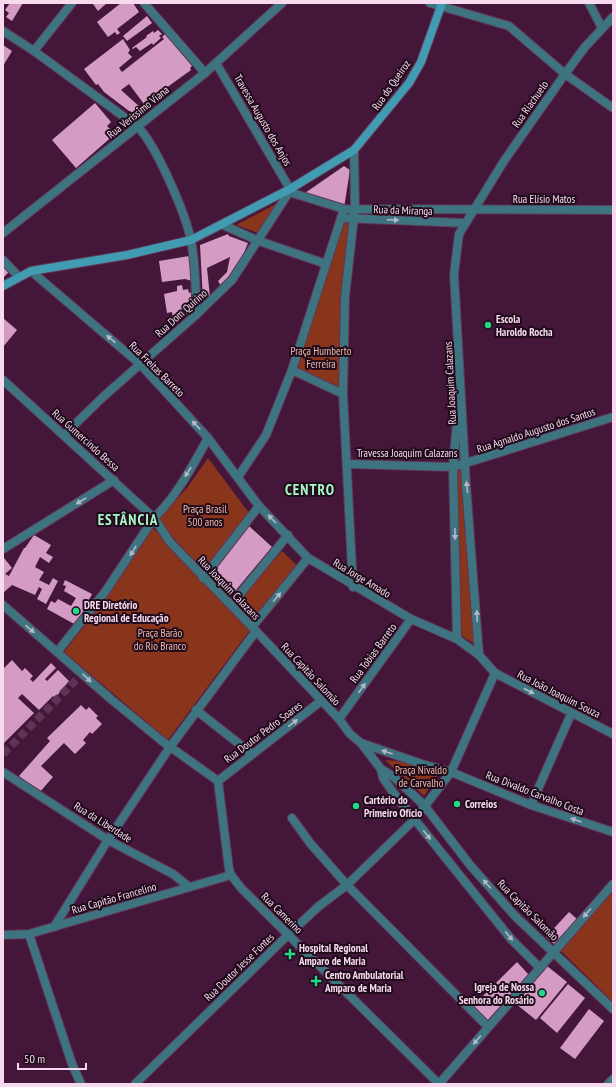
<svg xmlns="http://www.w3.org/2000/svg" width="616" height="1087" viewBox="0 0 616 1087" font-family="'PT Sans Narrow',sans-serif">
<rect width="100%" height="100%" fill="#44163a"/>
<g fill="#89351c">
<path d="M278,203L261,234L236,225Z"/>
<path d="M353,215L344,394L288,375L342,217Z"/>
<path d="M208,458L249,513L204,571L157,520L187,488Z"/>
<path d="M463,469L476,645L459,634L456,471Z"/>
<path d="M153,528L250,630L168,740L64,652L110,593Z"/>
<path d="M282,551L303,571L281,600L258,627L235,604Z"/>
<path d="M385,760L429,764L440,771L424,796Z"/>
<path d="M613,891V1002L560,950Z"/>
</g>
<g fill="#d49bc4">
<path d="M10,3H23L12,21L6,17L9,13L5,10Z"/>
<path d="M94,3H107L98,11L93,4Z"/>
<path d="M121,3H133L139,12L117,29L120,33L117,35L115,32L108,37L97,22Z"/>
<path d="M147,16L152,23L127,41L123,36Z"/>
<path d="M158,30L162,34L159,36L161,38L153,45L152,43L140,51L136,47L133,49L132,48L147,37L146,36L153,31L154,33Z"/>
<path d="M165,34L192,66L190,68L191,70L144,104L129,84L121,90L140,107L133,114L104,92L98,84L96,85L84,69L123,39L130,50L128,53L132,57L119,68L122,72L164,39L162,37Z"/>
<path d="M3,45L12,51L3,66Z"/>
<path d="M95,103L111,122L107,126L115,134L76,168L52,140Z"/>
<path d="M344,166L350,170L344,208L305,193Z"/>
<path d="M228,234L229,236L248,243L241,260L243,261L221,286L218,281L227,272L230,257L207,268L210,297L203,301L200,245Z"/>
<path d="M189,256L192,281L185,279L162,282L159,261Z"/>
<path d="M3,266L9,272L3,278Z"/>
<path d="M182,285L183,290L188,289L189,293L192,292L194,312L181,315L182,317L173,319L172,312L167,313L164,294L177,291V286Z"/>
<path d="M3,318L17,330L3,347Z"/>
<path d="M249,526L272,547L231,596L210,577Z"/>
<path d="M34,535L51,545L46,553L53,557L49,563L40,557L35,567L44,572L39,580L49,585L53,578L58,581L46,604L37,599L42,589L39,587L35,595L12,585L3,593V559L4,558L12,568L5,574L9,576L24,548H25Z"/>
<path d="M65,580L92,594L76,625L47,609L51,601L55,603L58,599L71,606L76,598L64,591L66,586L63,585Z"/>
<path d="M12,660L22,671L25,668L33,676L30,679L33,682L51,663L56,668L45,679L47,681L58,670L69,681L55,698L53,696L39,710L22,694L18,698L34,713L3,744V669Z"/>
<path d="M81,705L86,710L89,707L98,716L96,718L102,724L92,734L90,732L83,740L86,743L75,754L64,743L41,766L53,777L39,793L19,776L50,741L47,738Z"/>
<path d="M569,912L577,919L554,944L546,937Z"/>
<path d="M517,962L529,975L487,1021L473,1006Z"/>
<path d="M547,966L567,982L536,1020L516,1004Z"/>
<path d="M568,984L585,998L557,1033L540,1018Z"/>
<path d="M589,1009L604,1021L575,1059L560,1048Z"/>
</g>
<g fill="none" stroke-linecap="round" stroke-linejoin="round">
<path stroke="#5f3355" stroke-width="8" stroke-dasharray="8 4" stroke-linecap="butt" d="M3,754L82,674"/>
<defs>
<g id="street">
<path d="M144,3L205,73"/>
<path d="M430,3L509,26L565,74L613,108"/>
<path d="M589,3L602,28"/>
<path d="M3,31L34,51L138,127C157,147 186,214 191,241C196,264 195,290 197,314"/>
<path d="M34,51L72,3"/>
<path d="M289,192L344,209L613,210"/>
<path d="M344,209L292,370L343,394L345,297L355,208L354,150"/>
<path d="M341,218L465,223"/>
<path d="M223,225L259,241L326,264"/>
<path d="M3,233L205,73L282,3"/>
<path d="M3,260L19,277"/>
<path d="M31,271L141,365L208,438L259,506L308,558L411,619L457,639L479,655L495,673L613,734"/>
<path d="M3,380L154,518L170,542L256,631L170,747L108,840L54,927"/>
<path d="M343,394L353,587"/>
<path d="M64,435L103,397L197,314L232,280L289,192L290,189L216,63"/>
<path d="M348,464L453,467L613,417"/>
<path d="M238,477L266,435L292,370"/>
<path d="M3,549L114,480"/>
<path d="M203,578L259,506"/>
<path d="M3,605L112,700L162,741L218,781"/>
<path d="M231,605L288,535"/>
<path d="M252,627L308,558"/>
<path d="M256,631L339,719L350,734L361,743L381,769L383,778L395,795L511,939L540,968"/>
<path d="M457,639L453,467L458,410"/>
<path d="M57,652L105,592L154,518C177,496 193,465 208,438"/>
<path d="M479,655L466,485L454,274L459,234L504,161L565,74L585,47L613,17"/>
<path d="M196,710L252,754"/>
<path d="M339,719L411,619"/>
<path d="M361,743L422,764L451,772L531,805L613,832"/>
<path d="M381,769L394,777L424,805L470,865L515,916L613,1009"/>
<path d="M3,772L108,840L173,874L189,887"/>
<path d="M218,781L229,869L231,875L242,889L439,1084"/>
<path d="M218,781L321,701"/>
<path d="M531,805L571,714"/>
<path d="M292,818L310,843L347,885L488,1027"/>
<path d="M29,934L72,1064L81,1084"/>
<path d="M3,935L29,934L231,875"/>
<path d="M135,1084L288,935L319,906L347,885L415,819L451,772L495,673"/>
<path d="M439,1084L613,884"/>
<path d="M608,1084L613,1079"/>
</g>
<path id="secondary" d="M3,286L31,271L127,255L191,240L290,189L354,150L409,83L421,62L442,3"/>
</defs>
<use href="#street" stroke="#613557" stroke-width="10"/>
<use href="#secondary" stroke="#613557" stroke-width="10"/>
<use href="#street" stroke="#3e7380" stroke-width="8"/>
<use href="#secondary" stroke="#419bb1" stroke-width="8"/>
</g>
<defs><path id="oneway-solid" d="M-6-.8H1V-3.2L6.5 0L1 3.2V.8H-6Z"/></defs>
<g fill="#b7b6c8">
<use href="#oneway-solid" transform="translate(393 220) rotate(2)"/>
<use href="#oneway-solid" transform="translate(111 339) rotate(-140)"/>
<use href="#oneway-solid" transform="translate(196 425) rotate(-133)"/>
<use href="#oneway-solid" transform="translate(188 472) rotate(123)"/>
<use href="#oneway-solid" transform="translate(467 487) rotate(-95)"/>
<use href="#oneway-solid" transform="translate(81 501) rotate(148)"/>
<use href="#oneway-solid" transform="translate(272 519) rotate(-134)"/>
<use href="#oneway-solid" transform="translate(455 534) rotate(89)"/>
<use href="#oneway-solid" transform="translate(133 551) rotate(122)"/>
<use href="#oneway-solid" transform="translate(277 597) rotate(-50)"/>
<use href="#oneway-solid" transform="translate(477 616) rotate(-93)"/>
<use href="#oneway-solid" transform="translate(30 629) rotate(40)"/>
<use href="#oneway-solid" transform="translate(87 678) rotate(43)"/>
<use href="#oneway-solid" transform="translate(362 688) rotate(-54)"/>
<use href="#oneway-solid" transform="translate(529 691) rotate(28)"/>
<use href="#oneway-solid" transform="translate(293 723) rotate(-37)"/>
<use href="#oneway-solid" transform="translate(387 752) rotate(-161)"/>
<use href="#oneway-solid" transform="translate(576 820) rotate(-161)"/>
<use href="#oneway-solid" transform="translate(427 835) rotate(51)"/>
<use href="#oneway-solid" transform="translate(487 884) rotate(-131)"/>
<use href="#oneway-solid" transform="translate(587 913) rotate(132)"/>
<use href="#oneway-solid" transform="translate(509 936) rotate(50)"/>
<use href="#oneway-solid" transform="translate(477 1040) rotate(131)"/>
</g>
<g fill="#21d887" stroke="#1f0b1a" stroke-width="1.5">
<circle cx="488" cy="325" r="4"/>
<circle cx="76" cy="611" r="4"/>
<circle cx="457" cy="804" r="4"/>
<circle cx="356" cy="806" r="4"/>
<path d="M288 948h4v4h4v4h-4v4h-4v-4h-4v-4h4z"/>
<path d="M314 975h4v4h4v4h-4v4h-4v-4h-4v-4h4z"/>
<circle cx="542" cy="993" r="4"/>
</g>
<g text-anchor="middle" stroke-width="4" stroke-linejoin="round" paint-order="stroke">
<g font-size="11" fill="#f8daef" stroke="#1f0b1a">
<text transform="translate(391 85) rotate(-55)" y="4">Rua do Queiroz</text>
<text transform="translate(530 104) rotate(-55)" y="4">Rua Riachuelo</text>
<text transform="translate(138 112) rotate(-39)" y="4">Rua Veríssimo Viana</text>
<text transform="translate(263 120) rotate(60)" y="4">Travessa Augusto dos Anjos</text>
<text x="544" y="203">Rua Elísio Matos</text>
<text transform="translate(403 210) rotate(2)" y="4">Rua da Miranga</text>
<text transform="translate(181 313) rotate(-42)" y="4">Rua Dom Quirino</text>
<text transform="translate(157 369) rotate(45)" y="4">Rua Freitas Barreto</text>
<text transform="translate(450 383) rotate(-93)" y="4">Rua Joaquim Calazans</text>
<text transform="translate(536 430) rotate(-18)" y="4">Rua Agnaldo Augusto dos Santos</text>
<text transform="translate(86 440) rotate(42)" y="4">Rua Gumercindo Bessa</text>
<text x="407" y="457">Travessa Joaquim Calazans</text>
<text transform="translate(362 578) rotate(31)" y="4">Rua Jorge Amado</text>
<text transform="translate(229 588) rotate(46)" y="4">Rua Joaquim Calazans</text>
<text transform="translate(373 653) rotate(-54)" y="4">Rua Tobias Barreto</text>
<text transform="translate(311 674) rotate(47)" y="4">Rua Capitão Salomão</text>
<text transform="translate(559 694) rotate(27)" y="4">Rua João Joaquim Souza</text>
<text transform="translate(263 732) rotate(-37)" y="4">Rua Doutor Pedro Soares</text>
<text transform="translate(535 793) rotate(21)" y="4">Rua Divaldo Carvalho Costa</text>
<text transform="translate(103 822) rotate(32)" y="4">Rua da Liberdade</text>
<text transform="translate(114 898) rotate(-16)" y="4">Rua Capitão Francelino</text>
<text transform="translate(528 910) rotate(45)" y="4">Rua Capitão Salomão</text>
<text transform="translate(282 913) rotate(45)" y="4">Rua Camerino</text>
<text transform="translate(239 967) rotate(-44)" y="4">Rua Doutor Jesse Fontes</text>
</g>
<g font-size="11" font-weight="bold" fill="#f8daef" stroke="#1f0b1a" text-anchor="start">
<text x="496" y="323">Escola<tspan x="496" dy="13">Haroldo Rocha</tspan></text>
<text x="84" y="609">DRE Diretório<tspan x="84" dy="13">Regional de Educação</tspan></text>
<text x="364" y="804">Cartório do<tspan x="364" dy="13">Primeiro Ofício</tspan></text>
<text x="465" y="808">Correios</text>
<text x="299" y="952">Hospital Regional<tspan x="299" dy="13">Amparo de Maria</tspan></text>
<text x="325" y="979">Centro Ambulatorial<tspan x="325" dy="13">Amparo de Maria</tspan></text>
<text x="534" y="991" text-anchor="end">Igreja de Nossa<tspan x="534" dy="13">Senhora do Rosário</tspan></text>
</g>
<g font-size="11" fill="#eeb9aa" stroke="#1f0b1a">
<text x="321" y="355">Praça Humberto<tspan x="321" dy="13">Ferreira</tspan></text>
<text x="205" y="513">Praça Brasil<tspan x="205" dy="13">500 anos</tspan></text>
<text x="160" y="637">Praça Barão<tspan x="160" dy="13">do Rio Branco</tspan></text>
<text x="421" y="774">Praça Nivaldo<tspan x="421" dy="13">de Carvalho</tspan></text>
</g>
<g font-size="15" font-weight="bold" letter-spacing="1" fill="#a9f6c7" stroke="#1f0b1a">
<text x="310" y="495">CENTRO</text>
<text x="128" y="525">ESTÂNCIA</text>
</g>
</g>
<rect width="616" height="1087" fill="none" stroke="#f8daef" stroke-width="8"/>
<path d="M18 1063v6h68v-6" fill="none" stroke="#f8daef" stroke-width="2"/>
<text x="24" y="1063" font-size="12" fill="#f8daef" stroke="#1f0b1a" stroke-width="3" paint-order="stroke">50 m</text>
</svg>
